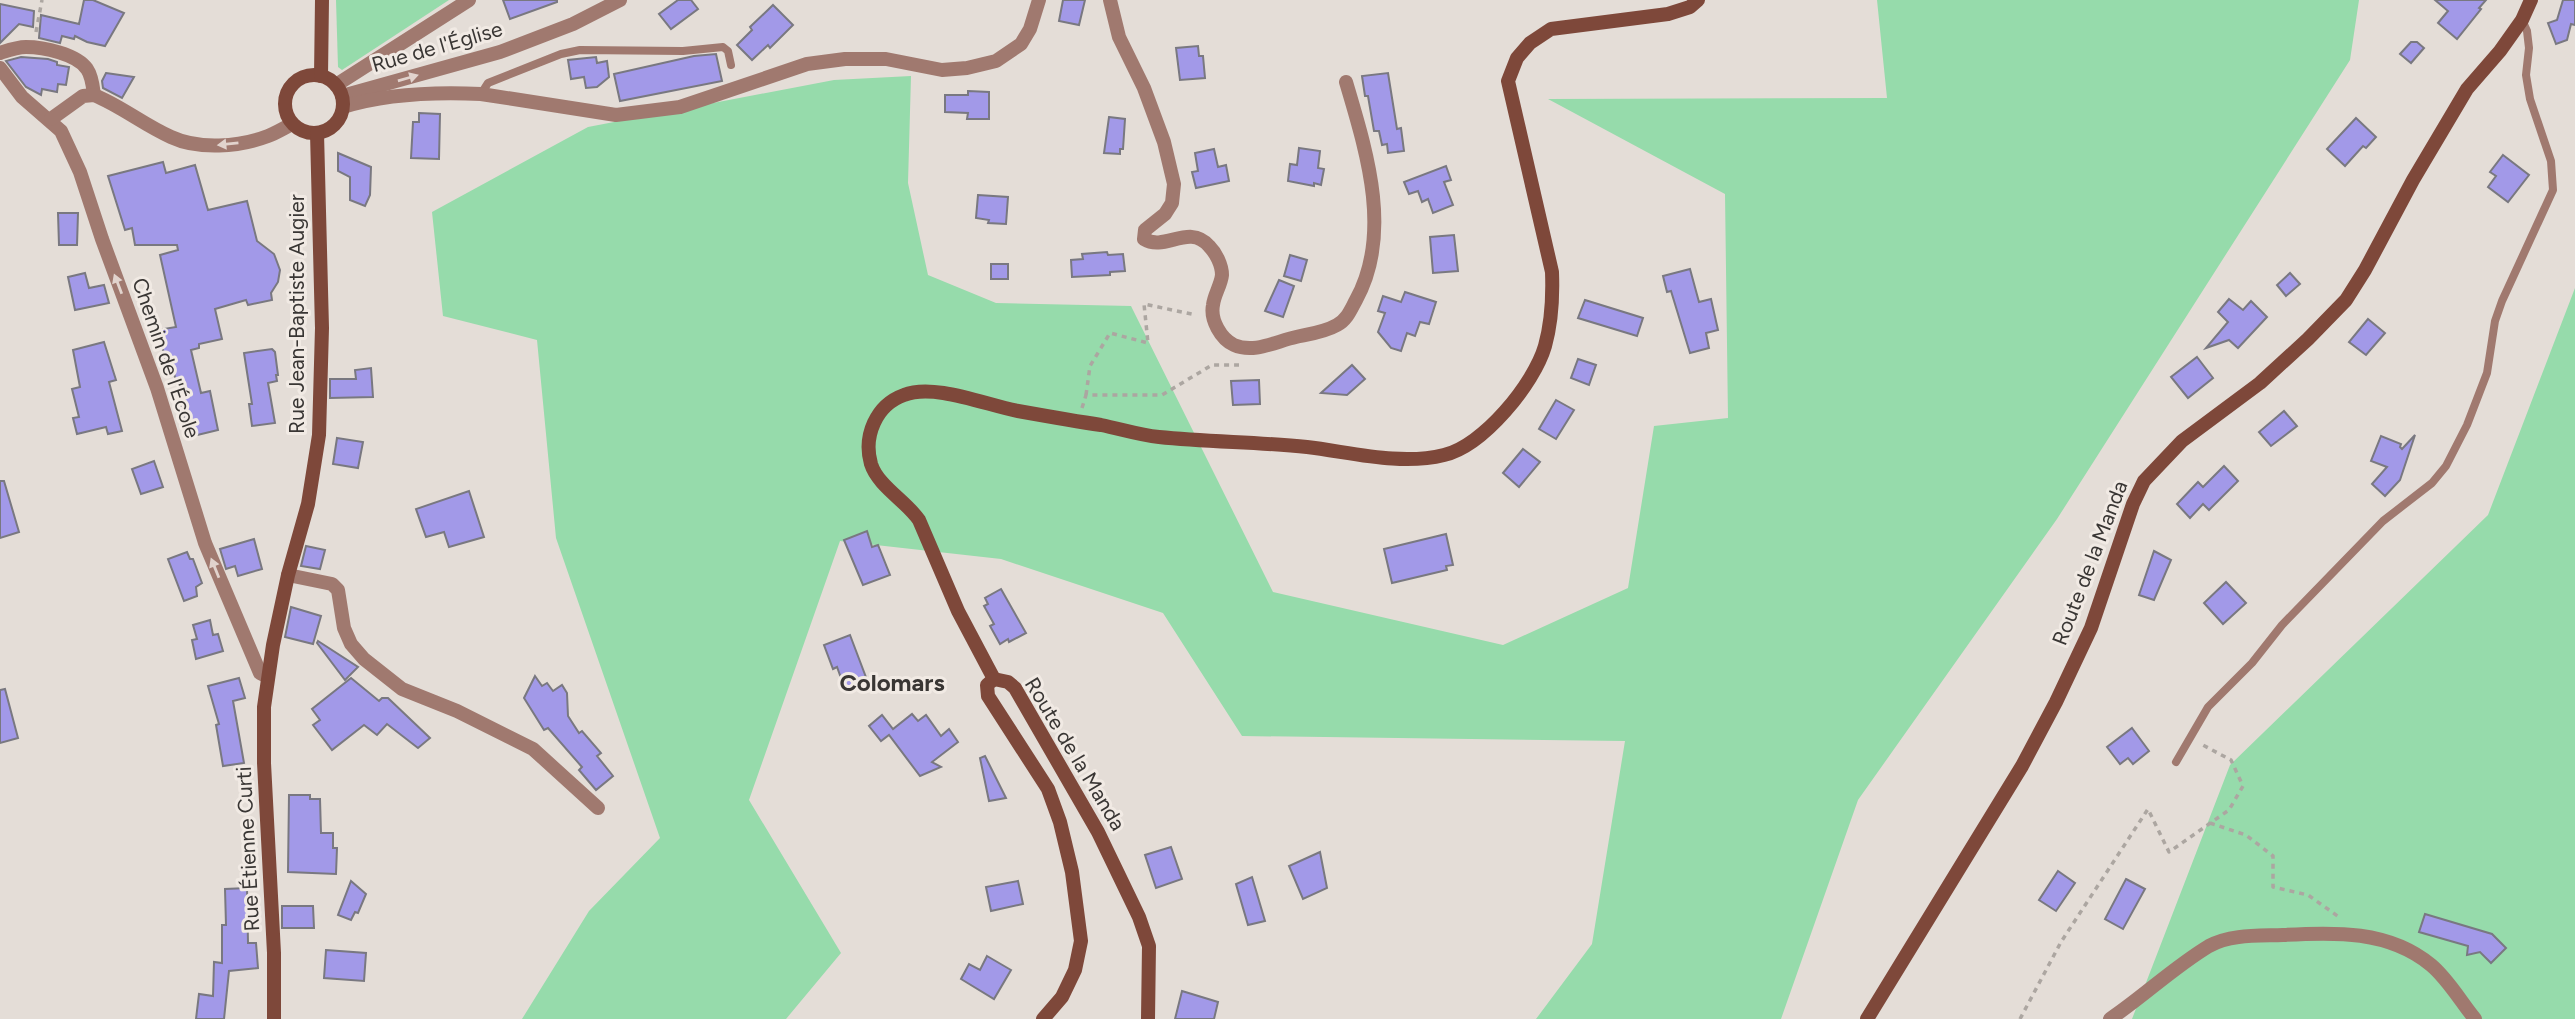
<svg xmlns="http://www.w3.org/2000/svg" width="2575" height="1019" viewBox="0 0 2575 1019" font-family="Figtree,sans-serif">
<rect width="100%" height="100%" fill="#e4ddd7"/>
<g fill="#96dbab">
<path d="M336,0H449L342,70L338,67Z"/>
<path d="M1877,0H2359L2350,60L2057,519L1858,800L1781,1019H1536L1592,944L1625,741L1242,736L1163,613L1001,559L840,541L749,800L841,953L786,1019H522L589,911L660,838L556,538L537,340L443,316L432,212L588,127L834,80L911,76L908,183L928,275L996,303L1131,306L1273,592L1503,645L1628,588L1654,426L1728,418L1725,194L1548,99L1887,98Z"/>
<path d="M2575,288V1019H2132L2230,765L2488,515Z"/>
</g>
<g fill="#a299e8" stroke="#797880" stroke-width="2">
<path d="M84,0H93L124,13L105,46L87,42L75,36L74,39L62,36L60,43L39,38L41,15L79,24Z"/>
<path d="M503,0H557V2L510,19Z"/>
<path d="M678,0H691L698,9L671,29L659,14Z"/>
<path d="M1063,0H1085L1079,25L1059,21Z"/>
<path d="M2435,0H2486L2479,8L2481,9L2457,39L2438,23L2448,11Z"/>
<path d="M2563,0H2575V25L2571,24L2567,40L2556,44L2548,23L2557,20Z"/>
<path d="M0,4L34,11L33,27L19,24L0,43Z"/>
<path d="M773,5L793,25L770,48L768,45L752,60L737,45L752,30L750,27Z"/>
<path d="M2411,42H2417L2424,48L2411,63L2400,54Z"/>
<path d="M1198,46L1199,56H1203L1205,78L1180,80L1176,48Z"/>
<path d="M716,54L722,81L620,101L614,74L694,56Z"/>
<path d="M21,57L48,59L57,62V65L69,67L66,85L58,84L57,92L42,89L41,95L26,87L6,61Z"/>
<path d="M596,57L597,63L607,61L609,77L597,87L586,88L584,77L571,79L568,60Z"/>
<path d="M106,73L134,77L122,98L103,88L102,81Z"/>
<path d="M1388,73L1397,129L1401,128L1404,151L1388,153L1387,144L1382,145L1379,131H1374L1368,96H1365L1362,76Z"/>
<path d="M968,91L989,92V119H967L968,113L945,112V95H968Z"/>
<path d="M419,113L440,114L439,159L411,158L413,122H419Z"/>
<path d="M1109,117L1125,119L1123,149H1120V154L1104,153Z"/>
<path d="M2356,118L2376,137L2366,148L2363,146L2345,166L2327,149Z"/>
<path d="M1299,148L1320,151L1318,168L1324,169L1321,185L1314,183V186L1288,181L1290,164L1297,165Z"/>
<path d="M1214,149L1218,167L1226,165L1229,181L1196,188L1192,172L1198,171L1195,153Z"/>
<path d="M338,153L371,167L370,195L365,206L350,200V177L338,171Z"/>
<path d="M2503,155L2529,175L2508,202L2488,187L2496,176L2490,172Z"/>
<path d="M163,162L166,173L195,165L208,210L247,201L257,241L274,254L280,270L278,282L271,293L272,300L248,305L246,300L215,309L222,339L199,344V348L191,350L201,393L210,391L218,430L189,437L174,373L169,374L158,330L176,327L160,255L178,250L177,245H135L132,228L125,230L108,176Z"/>
<path d="M1446,166L1451,180L1444,182L1453,205L1433,213L1428,199L1422,202L1418,191L1409,194L1404,182Z"/>
<path d="M978,195L1008,197L1006,224L988,223L989,220L976,218Z"/>
<path d="M58,213H78L77,245H59Z"/>
<path d="M1454,235L1458,271L1433,273L1430,237Z"/>
<path d="M1107,252L1108,255L1123,254L1125,271L1110,272V275L1072,277L1071,260L1083,259L1082,254Z"/>
<path d="M1290,255L1307,260L1301,281L1284,276Z"/>
<rect x="991" y="264" width="17" height="15"/>
<path d="M1690,269L1699,302L1711,299L1718,330L1706,333L1709,348L1690,353L1671,291L1667,292L1663,276Z"/>
<path d="M85,273L89,288L104,285L109,303L75,310L68,277Z"/>
<path d="M2290,273L2300,284L2286,296L2277,285Z"/>
<path d="M1279,280L1294,286L1283,317L1265,311Z"/>
<path d="M1405,292L1436,302L1429,324L1420,322L1415,336L1407,333L1401,351L1391,348L1378,332L1385,313L1378,311L1383,296L1401,302Z"/>
<path d="M2229,299L2243,310L2251,301L2267,317L2238,348L2229,340L2206,348L2228,322L2218,312Z"/>
<path d="M1585,300L1643,318L1637,336L1578,318Z"/>
<path d="M2368,319L2385,333L2366,355L2349,342Z"/>
<path d="M104,342L116,380L109,382L122,431L108,434L106,427L77,434L73,418L79,417L72,389L80,387L73,350Z"/>
<path d="M272,349L275,352L278,375H276L277,381L268,383L275,423L252,426L249,404H252L244,353Z"/>
<path d="M2197,357L2213,378L2188,398L2171,377Z"/>
<path d="M1578,359L1596,365L1589,385L1571,378Z"/>
<path d="M1352,365L1365,379L1347,395L1321,393Z"/>
<path d="M371,368L373,397L330,398V379H356L355,370Z"/>
<path d="M1259,380L1260,404L1233,405L1231,381Z"/>
<path d="M1556,400L1574,410L1556,439L1539,429Z"/>
<path d="M2284,411L2297,426L2271,446L2259,432Z"/>
<path d="M2415,435L2400,480L2385,496L2372,484L2387,467L2371,461L2381,436L2401,444L2400,447L2402,449Z"/>
<path d="M337,438L363,442L358,468L333,464Z"/>
<path d="M1523,449L1540,462L1519,487L1503,473Z"/>
<path d="M154,461L163,487L141,494L132,469Z"/>
<path d="M2224,466L2238,481L2209,510L2203,504L2190,518L2177,504L2198,482L2203,487Z"/>
<path d="M0,481H4L19,532L0,538Z"/>
<path d="M469,491L484,537L449,547L444,532L426,537L416,509Z"/>
<path d="M867,531L872,547L878,545L890,575L863,585L844,540Z"/>
<path d="M1446,534L1453,565L1446,566L1447,570L1392,583L1384,549Z"/>
<path d="M254,539L262,569L238,576L235,566L226,569L220,549Z"/>
<path d="M306,546L325,550L320,569L301,566Z"/>
<path d="M2154,551L2171,560L2154,600L2139,595Z"/>
<path d="M187,552L190,559H193L202,583L196,587L197,596L184,601L168,559Z"/>
<path d="M2226,582L2246,603L2223,624L2204,603Z"/>
<path d="M1001,589L1026,633L1009,642L1008,639L1000,644L990,626L994,624L984,606L988,604L985,598Z"/>
<path d="M291,607L321,616L313,644L285,637Z"/>
<path d="M210,620L213,635L218,634L223,651L196,659L192,640L197,639L193,625Z"/>
<path d="M850,635L867,680L845,689L837,667L833,669L824,645Z"/>
<path d="M318,641L358,667L345,680L317,643Z"/>
<path d="M535,676L542,686L547,683L553,691L562,685L567,693L568,716L579,733L582,731L601,753L597,756L613,776L596,790L579,770L582,767L548,728L544,730L524,698Z"/>
<path d="M239,678L245,698L233,701L244,763L223,766L216,725L219,724L208,686Z"/>
<path d="M351,678L379,701L382,698H388L430,738L418,748L387,724L377,735L364,725L332,750L313,725L320,720L312,709Z"/>
<path d="M5,689L18,738L0,743V690Z"/>
<path d="M912,714L918,721L926,715L941,736L949,729L958,742L932,762L941,767L920,776L889,735L881,741L869,726L882,715L893,729Z"/>
<path d="M2132,728L2149,751L2133,764L2128,758L2120,764L2107,747Z"/>
<path d="M985,756L1006,798L989,801L980,758Z"/>
<path d="M289,795H310V799H320L321,833H333V848H337L336,874L288,872Z"/>
<path d="M1171,847L1182,879L1156,888L1145,855Z"/>
<path d="M1320,852L1327,888L1303,899L1289,866Z"/>
<path d="M2058,871L2075,883L2056,911L2039,900Z"/>
<path d="M1252,877L1265,921L1248,925L1236,884Z"/>
<path d="M2126,879L2145,889L2123,929L2105,919Z"/>
<path d="M351,881L366,894L358,913L355,912L351,920L338,915Z"/>
<path d="M1018,881L1023,904L991,911L986,887Z"/>
<path d="M247,888L248,943H256L258,968L229,971L224,1019H196L199,994L213,996L214,962L222,963V925H226L225,889Z"/>
<path d="M282,906H313L314,928H282Z"/>
<path d="M2425,914L2492,934L2506,948L2491,963L2480,952L2467,955L2468,946L2419,932Z"/>
<path d="M326,950L366,953L364,981L324,978Z"/>
<path d="M987,956L1011,970L994,999L961,979L969,964L980,970Z"/>
<path d="M1182,991L1218,1002L1214,1019H1175Z"/>
</g>
<g fill="none" stroke-linecap="round" stroke-linejoin="round">
<g stroke="#aca6a1" stroke-width="3.5" stroke-dasharray="5 5" stroke-linecap="butt">
<path d="M36,32L42,0"/>
<path d="M1086,395L1090,366L1110,333L1148,343L1144,304L1196,315"/>
<path d="M1082,408L1086,395H1162L1212,365H1239"/>
<path d="M1095,783V795"/>
<path d="M2210,823L2246,835L2273,856V887L2308,895L2339,917"/>
<path d="M2020,1019L2061,942L2148,809L2169,852L2229,810L2243,786L2231,760L2199,743"/>
</g>
<g stroke="#a0796f" stroke-width="8">
<path d="M481,94L488,83L561,54L580,50L683,51L723,47L728,51L731,65"/>
<path d="M2176,762L2208,707L2252,663L2282,625L2383,521L2432,483L2446,466L2467,425L2487,373L2495,321L2502,301L2553,190L2551,161L2530,99L2526,75L2529,48L2527,31L2522,20"/>
</g>
<g stroke="#a0796f" stroke-width="14">
<path d="M1110,0L1119,37L1144,88L1164,142L1174,184L1172,203L1165,214L1145,230L1144,239C1165,252 1189,223 1209,246C1216,253 1222,265 1222,275C1221,285 1214,295 1213,305C1210,320 1221,339 1234,345C1254,354 1277,341 1296,337C1310,334 1325,332 1337,325C1347,320 1351,309 1356,300C1393,233 1366,150 1346,82"/>
<path d="M0,53C9,50 17,47 26,47C43,47 77,54 87,69C92,76 93,87 94,95"/>
<path d="M0,68L22,97L61,131L80,172L102,239L157,388L205,543L260,673L268,677"/>
<path d="M336,85L469,0"/>
<path d="M342,96L500,52L573,24L620,0"/>
<path d="M343,107C385,94 438,92 481,94L616,115L680,107L807,64L845,59H886L942,70L967,68L996,61L1021,44L1030,29L1039,0"/>
<path d="M51,119L83,96L94,95C121,106 144,125 171,137C199,150 239,147 268,136C276,133 284,128 292,124"/>
<path d="M288,575L332,584L338,590L344,628L351,644L364,659L402,689L457,711L533,749L598,808"/>
<path d="M2110,1019C2144,996 2174,967 2209,946C2231,934 2259,936 2283,935C2334,932 2389,930 2431,965C2448,979 2461,1002 2475,1019"/>
</g>
<g stroke="#7e483a" stroke-width="14">
<circle cx="314" cy="104" r="29"/>
<path d="M321,76L322,0"/>
<path d="M994,679L958,611L919,520C906,501 878,486 871,464C863,436 876,405 904,395C934,383 986,405 1018,411C1046,416 1074,421 1101,425C1121,429 1139,435 1159,437C1208,442 1258,442 1307,447C1350,452 1400,466 1444,455C1483,446 1534,384 1545,346C1552,321 1553,298 1552,272L1508,81L1517,58L1530,43L1551,29L1668,14L1690,7L1698,0"/>
<path d="M994,679L1008,682L1015,688L1098,832L1139,917L1149,946L1148,1019"/>
<path d="M994,679L987,685L988,696L1048,789L1060,822L1072,872L1081,941L1075,970L1062,997L1043,1019"/>
<path d="M274,1019V953L264,763V707L273,645L288,575L308,504L319,435L322,328L317,133"/>
<path d="M1867,1019L2022,766L2056,702L2091,628L2133,504L2144,481L2182,441L2260,383L2308,339L2346,300L2365,270L2413,180L2467,89L2500,51L2522,20L2531,0"/>
</g>
</g>
<defs><path id="oneway-solid" d="M-6-.8H1V-3.2L6.5 0L1 3.2V.8H-6Z" transform="scale(1.75)"/></defs>
<g fill="#e1d3cd">
<use href="#oneway-solid" transform="translate(408 78) rotate(-16)"/>
<use href="#oneway-solid" transform="translate(228 144) rotate(174)"/>
<use href="#oneway-solid" transform="translate(118 284) rotate(-111)"/>
<use href="#oneway-solid" transform="translate(215 568) rotate(-112)"/>
</g>
<g text-anchor="middle" stroke-width="6" stroke-linejoin="round" paint-order="stroke">
<g font-size="21" fill="#393634" stroke="#f1eae4">
<text transform="translate(437 47) rotate(-16)" y="7">Rue de l'Église</text>
<text transform="translate(297 314) rotate(-90)" y="7">Rue Jean-Baptiste Augier</text>
<text transform="translate(166 358) rotate(71)" y="7">Chemin de l'École</text>
<text transform="translate(2090 563) rotate(-69)" y="7">Route de la Manda</text>
<text transform="translate(1075 754) rotate(59)" y="7">Route de la Manda</text>
<text transform="translate(248 849) rotate(-93)" y="7">Rue Étienne Curti</text>
</g>
<g font-size="24" font-weight="bold" fill="#393634" stroke="#f1eae4">
<text x="892" y="691">Colomars</text>
</g>
</g>
</svg>
